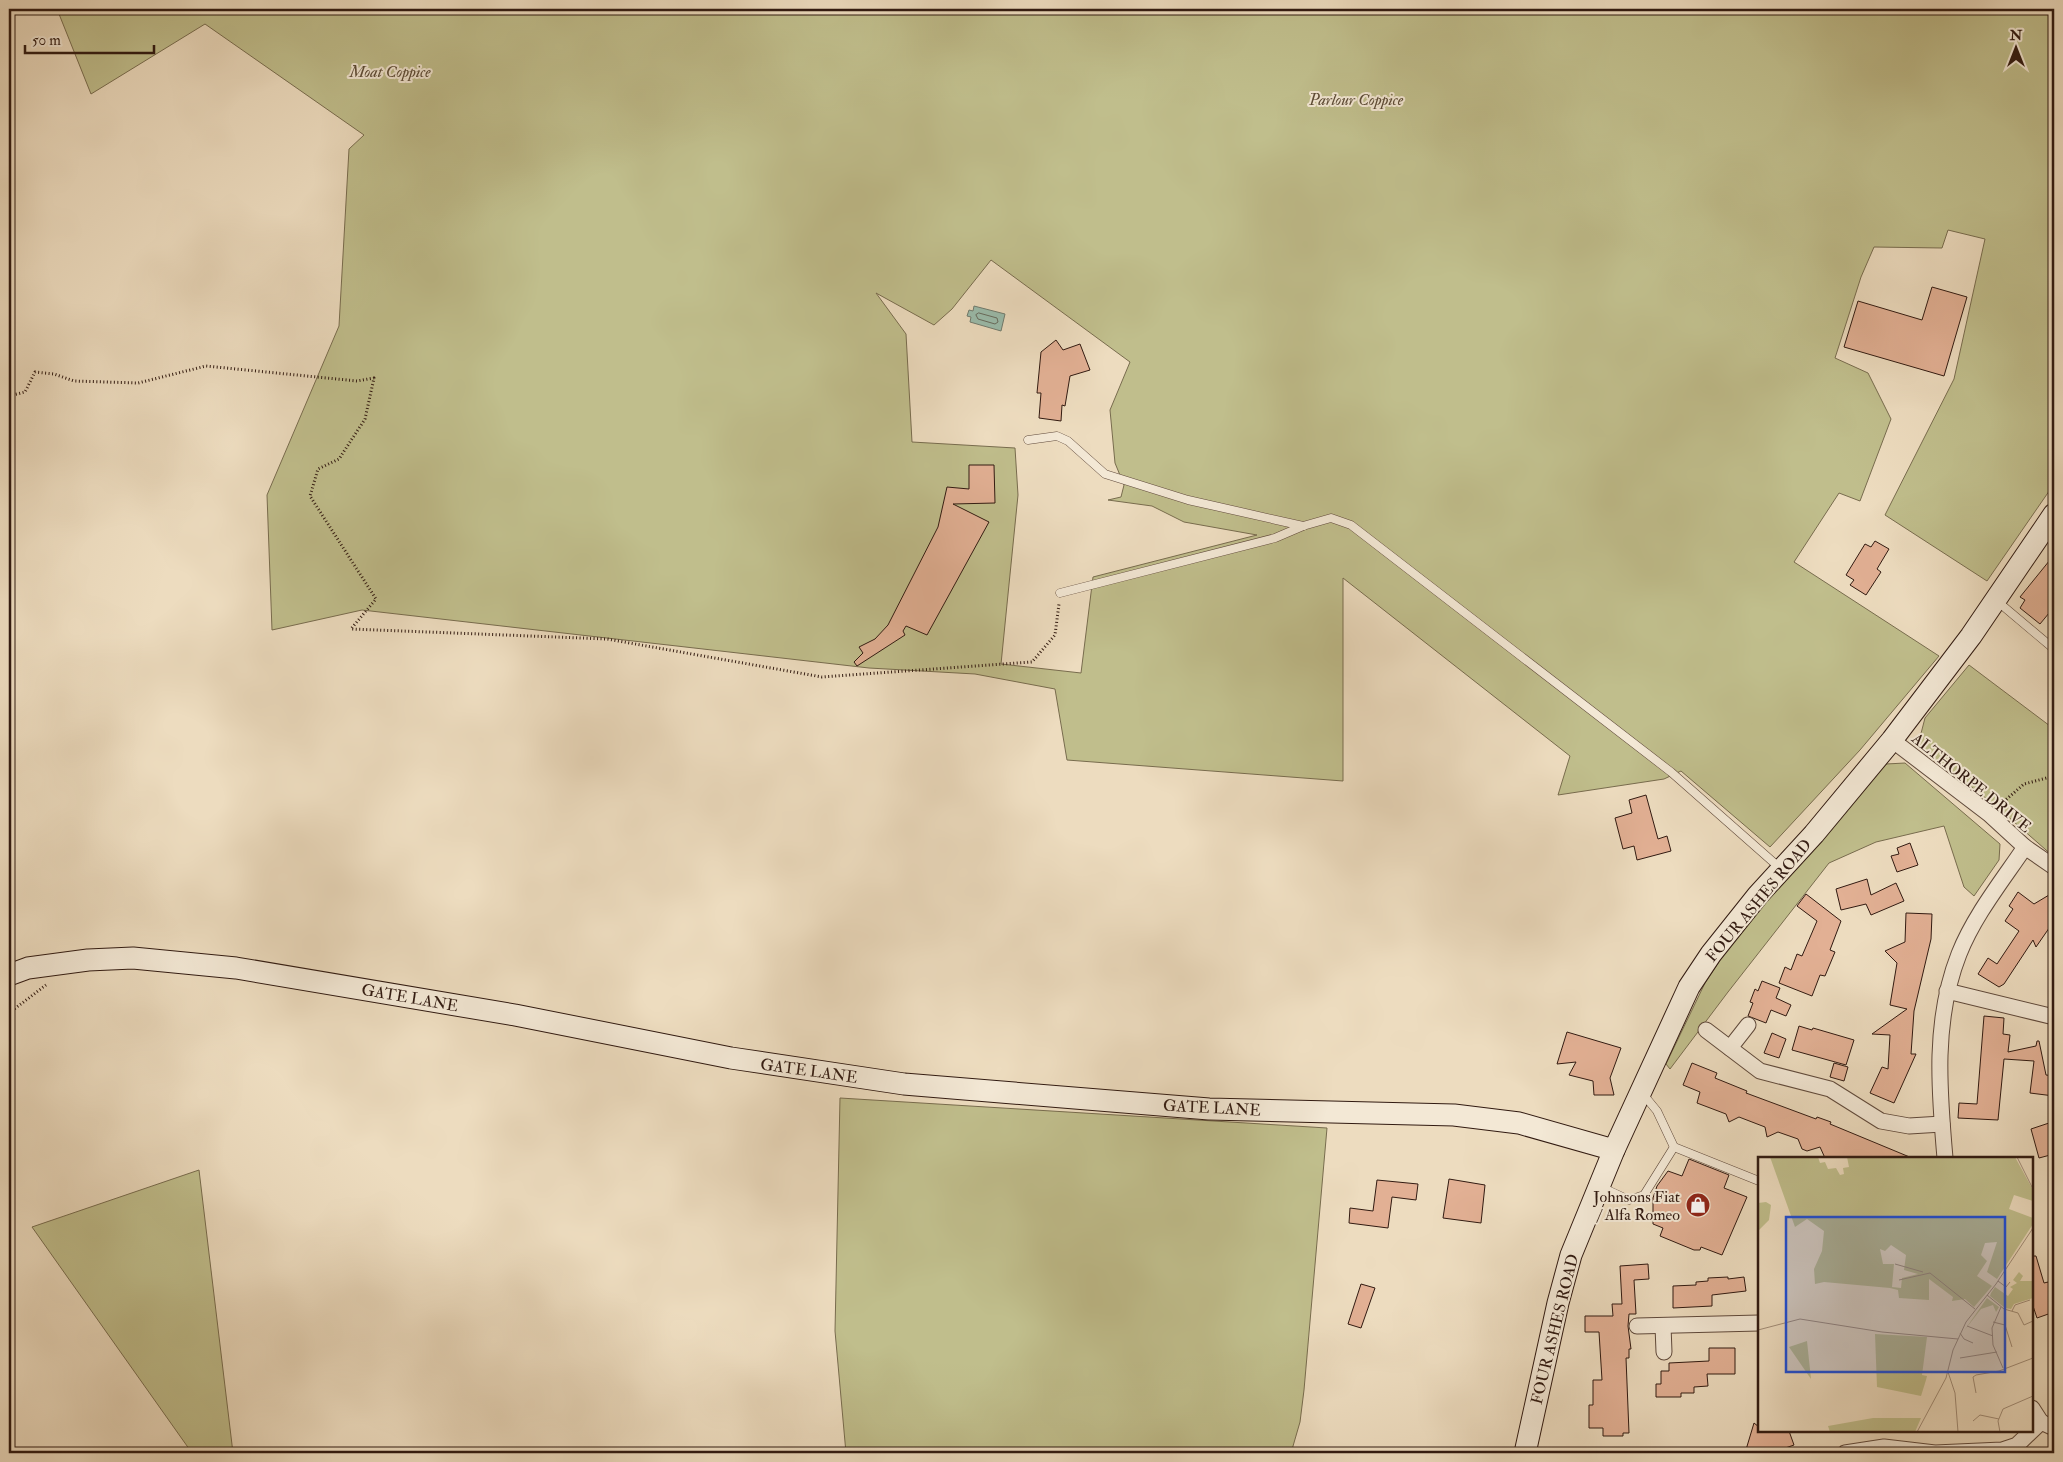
<svg xmlns="http://www.w3.org/2000/svg" width="2063" height="1462" viewBox="0 0 2063 1462" font-family="'IM FELL Double Pica',serif">
<rect width="100%" height="100%" fill="#eddcbf"/>
<filter id="stains"><feTurbulence type="fractalNoise" baseFrequency=".004" numOctaves="4"/><feColorMatrix values="0 0 0 0 .2 0 0 0 0 .09 0 0 0 0 .02 0 0 0 .5 -.17"/></filter>
<radialGradient id="worn" r=".72"><stop offset=".6" stop-color="#630" stop-opacity="0"/><stop offset="1" stop-color="#630" stop-opacity=".3"/></radialGradient>
<g fill="#c0be8c" stroke="#786c4e" fill-rule="evenodd">
<path d="M57,9H2054V484L1987,581L1885,515L1954,379L1985,239L1948,230L1942,248L1874,247L1861,277L1835,358L1868,373L1891,419L1860,501L1839,493L1794,562L1939,656L1860,750L1770,847L1681,771L1664,779L1558,795L1570,756L1343,578V781L1067,760L1055,689L975,674L869,668L362,610L272,630L267,495L339,326L349,149L364,135L205,24L91,94ZM991,260L1130,362L1110,410L1115,463L1124,485L1121,497L1108,500L1152,506L1184,522L1257,535L1093,577L1081,673L1001,664L1018,495L1015,448L912,442L906,334L876,293L934,325L952,309Z"/>
<path d="M1969,665L2054,729V857L1997,807L1918,745L1925,718Z"/>
<path d="M1905,763L2000,844L1999,860L1974,896L1964,887L1944,826L1876,842L1829,863L1728,992L1670,1069L1666,1064L1705,983L1726,951L1763,905L1886,764Z"/>
<path d="M840,1098L1327,1128L1304,1390L1300,1422L1291,1453H846L835,1331Z"/>
<path d="M199,1170L233,1453H192L32,1227Z"/>
</g>
<path fill="#9abcac" stroke="#707b6e" d="M974,306L1005,314L1001,331L970,322L971,317L967,316L969,310L973,311Z"/>
<g fill="none" stroke-linecap="round" stroke-linejoin="round">
<path stroke="#666b5e" stroke-width="1" d="M979,313L997,318L998,322L995,324L978,319L976,315Z"/>
</g>
<g fill="#e2b094" stroke="#311a11">
<path d="M1932,287L1967,297L1944,376L1844,347L1858,301L1922,320Z"/>
<path d="M1056,340L1063,350L1080,344L1090,370L1070,376L1065,406L1062,405L1061,421L1039,418L1041,393H1037L1041,352Z"/>
<path d="M969,465H994L995,503L953,504L989,522L927,635L906,626L903,631L905,635L857,666L854,662L863,653L859,647L875,639L888,625L938,527L947,487L969,489Z"/>
<path d="M1875,541L1889,549L1877,569L1881,572L1866,595L1850,585L1854,580L1846,575L1865,544L1871,547Z"/>
<path d="M2054,555V607L2040,624L2020,608L2025,600L2020,597Z"/>
<path d="M1646,795L1658,839L1667,836L1671,851L1637,860L1634,846L1623,849L1615,818L1632,813L1629,800Z"/>
<path d="M1910,843L1918,865L1897,872L1891,856L1899,854L1897,848Z"/>
<path d="M1867,879L1871,895L1896,883L1904,901L1871,915L1866,904L1841,910L1836,889Z"/>
<path d="M2018,892L2034,904L2054,892V921L2036,947L2033,940L2004,984L1999,987L1978,974L1988,958L1997,964L2019,931L2005,921L2013,909L2009,906Z"/>
<path d="M1806,894L1841,921L1830,950L1835,952L1825,976L1820,975L1812,996L1779,983L1785,967L1791,970L1797,954L1802,956L1817,921L1797,906Z"/>
<path d="M1906,913L1932,914L1931,939L1914,1011L1911,1054H1916L1894,1103L1870,1093L1882,1067L1888,1069L1890,1035L1872,1034L1907,1009L1890,1005L1897,963L1885,951L1905,942Z"/>
<path d="M1762,981L1780,988L1776,998L1791,1005L1786,1016L1771,1010L1766,1023L1748,1016L1753,1003L1750,1002L1755,989L1758,991Z"/>
<path d="M1984,1016L2004,1018L2003,1034L2010,1035L2008,1052L2036,1046L2037,1041H2039L2046,1075L2054,1076V1096L2030,1093L2034,1061L2004,1059L1998,1120L1958,1118L1959,1103L1977,1104Z"/>
<path d="M1799,1026L1812,1030L1813,1028L1854,1040L1846,1065L1792,1050Z"/>
<path d="M1567,1032L1621,1048L1610,1078L1614,1095H1594L1593,1081L1569,1075L1576,1062L1557,1064Z"/>
<path d="M1772,1033L1786,1039L1779,1058L1764,1053Z"/>
<path d="M1692,1063L1717,1073L1715,1078L1747,1091L1746,1093L1816,1119L1817,1117L1831,1122L1830,1124L1912,1158H1825L1820,1147L1807,1151L1802,1149L1798,1139L1778,1132L1767,1137L1765,1127L1739,1117L1729,1122L1726,1114L1697,1103L1700,1092L1683,1085Z"/>
<path d="M1834,1063L1848,1067L1844,1081L1830,1077Z"/>
<path d="M2049,1123L2054,1141V1154L2039,1158L2031,1129Z"/>
<path d="M1689,1159L1729,1175L1724,1188L1747,1197L1722,1255L1701,1247L1700,1250H1694L1660,1236L1663,1228L1653,1224V1198L1657,1186L1668,1171L1682,1176Z"/>
<path d="M1449,1179L1485,1185L1481,1223L1443,1218Z"/>
<path d="M1377,1180L1418,1184L1416,1200L1392,1197L1388,1228L1349,1223L1350,1208L1373,1211Z"/>
<path d="M2032,1256H2036L2044,1283L2048,1282L2054,1300V1312L2037,1318L2032,1303Z"/>
<path d="M1648,1264L1649,1279L1634,1280L1636,1314H1629L1628,1326L1631,1349H1629V1358H1626L1629,1433H1623V1436H1603V1428H1589V1405H1593V1380H1602L1599,1332H1585V1316H1613L1612,1304H1622L1620,1266Z"/>
<path d="M1728,1277V1279L1744,1277L1746,1291L1712,1295V1306L1673,1308V1286L1696,1285V1282L1708,1281V1278Z"/>
<path d="M1361,1284L1375,1288L1361,1328L1348,1324Z"/>
<path d="M1709,1348H1735V1374H1707L1708,1386L1694,1387V1393H1681V1397H1656V1384H1661V1371H1669V1363L1709,1361Z"/>
<path d="M1754,1423L1759,1427V1431H1789L1794,1445L1771,1453H1745Z"/>
</g>
<g fill="none" stroke-linecap="round" stroke-linejoin="round">
<defs>
<g id="lane">
<path d="M1028,440L1057,436L1068,441L1105,474L1188,500L1303,526"/>
<path d="M1060,593L1275,538L1303,526L1331,518L1351,525L1671,772L1780,868"/>
<path d="M1997,601L2054,649"/>
<path d="M1643,1094L1657,1111L1674,1147L1759,1181"/>
<path d="M1601,1187L1629,1200L1644,1195L1674,1147"/>
</g>
<g id="street">
<path d="M1892,740L1989,814L2025,847L2054,867"/>
<path d="M1947,991L2054,1017"/>
<path d="M1706,1030L1760,1071L1830,1089L1881,1121L1909,1126L1942,1124"/>
<path d="M1730,1048L1748,1025"/>
<path d="M1945,1158C1939,1090 1933,1020 1959,954C1974,916 2002,881 2025,847"/>
<path d="M1637,1326L1759,1323"/>
<path d="M1663,1326L1664,1352"/>
<path d="M2032,1408L2041,1422"/>
<path d="M1845,1453L1884,1447L1935,1453L2002,1450L2017,1445L2041,1422L2054,1428"/>
</g>
<g id="secondary">
<path d="M9,975L28,968L88,960L133,958L236,968L515,1015L731,1058L904,1084L1209,1109L1454,1115L1519,1123L1614,1150"/>
<path d="M1525,1453L1558,1303L1571,1255L1614,1150L1689,987L1711,954L1758,895L1814,834L1892,740L1971,636L2054,514"/>
</g>
</defs>
<use href="#lane" stroke="#604a3c" stroke-width="9"/>
<use href="#street" stroke="#604a3c" stroke-width="17"/>
<use href="#secondary" stroke="#311a11" stroke-width="23"/>
<g stroke="#311a11" stroke-width="3" stroke-dasharray="1 2.5" stroke-linecap="butt">
<path d="M9,396L25,392L35,372L54,374L74,381L138,383L206,366L357,381L374,378L365,419L339,459L318,469L310,496L376,599L351,629L607,639L822,677L1032,662L1055,635L1059,604"/>
<path d="M2001,804L2024,784L2054,776"/>
<path d="M9,1013L46,985"/>
</g>
<use href="#lane" stroke="#f3e8d5" stroke-width="8"/>
<use href="#street" stroke="#f3e8d5" stroke-width="15"/>
<use href="#secondary" stroke="#f3e8d5" stroke-width="21"/>
</g>
<defs>
<symbol id="shop-disc" viewBox="-11 -11 22 22"><circle r="9.5" fill="#8f2418" stroke="#f3e8d5"/><path d="M-5-2.5h2.3a2.7 3.5 0 0 1 5.4 0H5L5.5 6h-11ZM-1.5-2.5h3a1.5 2.3 0 0 0-3 0Z" fill="#fff"/></symbol>
</defs>
<g fill-rule="evenodd">
<use href="#shop-disc" x="1684" y="1191" width="28" height="28"/>
</g>
<g text-anchor="middle" stroke-width="4" stroke-linejoin="round" paint-order="stroke">
<g font-size="16" font-style="italic" fill="#5c4b36" stroke="#f3e8d5">
<text x="390" y="77">Moat Coppice</text>
<text x="1356" y="105">Parlour Coppice</text>
</g>
<g font-size="16" fill="#311a11" stroke="#f3e8d5">
<text transform="translate(1972 782) rotate(39)" y="6">ALTHORPE DRIVE</text>
<text transform="translate(1758 900) rotate(-50)" y="6">FOUR ASHES ROAD</text>
<text transform="translate(410 997) rotate(10)" y="6">GATE LANE</text>
<text transform="translate(809 1070) rotate(8)" y="6">GATE LANE</text>
<text transform="translate(1212 1107) rotate(3)" y="6">GATE LANE</text>
<text transform="translate(1554 1329) rotate(-76)" y="6">FOUR ASHES ROAD</text>
</g>
<g font-size="16" fill="#311a11" stroke="#f3e8d5" text-anchor="end">
<text x="1680" y="1202">Johnsons Fiat<tspan x="1680" dy="18">/ Alfa Romeo</tspan></text>
</g>
</g>
<g transform="translate(1758 1157)">
<rect width="275" height="275" fill="#eddcbf"/>
<path d="M12,0H60L62,6L67,5L70,12L78,11L82,18L86,17L85,11L91,10L89,0H257L275,33V44L256,38L251,52L275,61V67L239,122L229,115L239,85L227,86L223,98L229,104L219,119L234,129L216,150L207,142L194,144L195,140L171,122V143L141,141L140,133L132,131L66,125L57,127L56,112L64,94L66,74L49,62L37,70ZM133,88L148,98L146,113L160,117L144,121L143,131L134,130L136,107H125L122,92L127,94ZM8,45L13,48L11,63L0,74V46ZM261,115L265,119L262,124H275V141L256,147L253,152L247,151L232,139L233,136L237,130L250,139L255,132L252,130L259,126L255,123ZM229,141L241,150L238,155L235,148L223,152L206,174ZM117,177L169,180L164,218L169,219L168,223L163,239L119,230ZM49,184L53,222L31,190ZM115,261H163L157,275H72L70,269Z" fill="#c0be8c" fill-rule="evenodd"/>
<path fill="none" stroke="#a28e79" stroke-width="1" d="M259,0L275,32M137,107L165,115M141,123L172,116L217,152M240,124L248,130L252,125M229,138L246,152L260,156L266,168L275,164M243,150L234,171L235,188L245,211M254,154L257,148L272,143M235,165L247,168L254,190M209,169L235,179M0,173L42,162L124,175L200,182M202,176L206,182L215,186M202,201L239,195M190,215L197,236L200,275M218,236L215,220L218,218L241,214L275,201M215,264L222,258L241,262M159,275L188,221L195,193L208,165L238,127L275,71M242,275L240,264L245,252L275,239"/>
<path fill="#1d4ed8" fill-opacity="0.15" stroke="#1d4ed8" stroke-width="2.5" d="M28,60H247V215H28Z"/>
<rect width="275" height="275" fill="none" stroke="#311a11" stroke-width="2.5"/>
</g>
<rect width="2063" height="1462" fill="none" stroke="#eddcbf" stroke-width="30"/>
<rect x="10" y="10" width="2043" height="1442" fill="none" stroke="#311a11" stroke-width="2.5"/>
<rect x="15" y="15" width="2033" height="1432" fill="none" stroke="#311a11"/>
<g transform="translate(2016 48)" stroke="#f3e8d5" stroke-width="4" paint-order="stroke">
<path d="M0-4L9 19L0 12L-9 19Z" fill="#311a11"/>
<text y="-8" font-size="14" font-weight="bold" text-anchor="middle" fill="#311a11">N</text>
</g>
<path d="M25 45v8h129v-8" fill="none" stroke="#311a11" stroke-width="2.5"/>
<text x="32" y="45" font-size="15" fill="#311a11" stroke="#f3e8d5" stroke-width="4" paint-order="stroke">50 m</text>
<rect width="100%" height="100%" filter="url(#stains)"/>
<rect width="100%" height="100%" fill="url(#worn)"/>
</svg>
